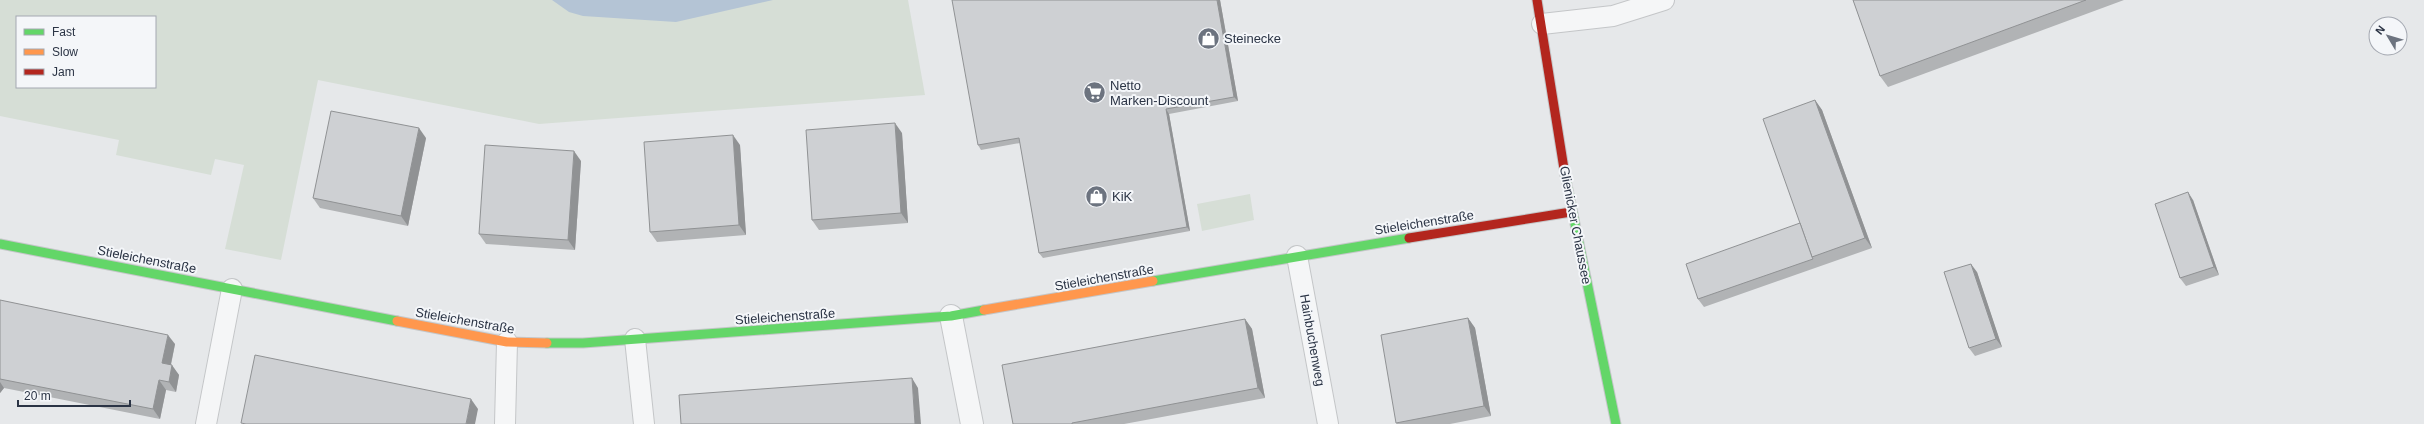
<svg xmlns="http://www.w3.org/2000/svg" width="2424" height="424" viewBox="0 0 2424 424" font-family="Arial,sans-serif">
<rect width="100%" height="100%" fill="#e6e8ea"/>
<g fill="#d6ded6" fill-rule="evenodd">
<path d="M0,0H908L925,95L539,124L318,80L281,260L225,249L244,165L215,159L211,175L116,155L119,140L0,116ZM17,17H155V87H17Z"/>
<path d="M1250,194L1254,220L1202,231L1197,204Z"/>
</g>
<path fill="#b4c4d5" d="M552,0H773L676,22L583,16L569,12Z"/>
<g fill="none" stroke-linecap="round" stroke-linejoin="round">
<defs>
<g id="lane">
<path d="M1542,24L1613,16L1664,0"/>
<path d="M1297,256L1328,424"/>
<path d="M635,339L644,424"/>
<path d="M206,424L232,289"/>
<path d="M505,424L507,342"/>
</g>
<path id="street" d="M951,316L972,424"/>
<g id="fast">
<path d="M1565,175L1616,424"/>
<path d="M0,244L397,321"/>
<path d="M1153,281L1409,238"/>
<path d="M547,343H583L951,316L984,310"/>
</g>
<g id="slow">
<path d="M984,310L1153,281"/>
<path d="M397,321L507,342L547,343"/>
</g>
<g id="jam">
<path d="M1537,0L1565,175"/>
<path d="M1409,238L1571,212"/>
</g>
</defs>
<use href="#lane" stroke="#c4c6c8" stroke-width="22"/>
<use href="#street" stroke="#c4c6c8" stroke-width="24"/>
<use href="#fast" stroke="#c4c6c8" stroke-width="11"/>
<use href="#slow" stroke="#c4c6c8" stroke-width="11"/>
<use href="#jam" stroke="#c4c6c8" stroke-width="11"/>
<use href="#lane" stroke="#f5f6f7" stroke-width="20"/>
<use href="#street" stroke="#f5f6f7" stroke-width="22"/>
<use href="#fast" stroke="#63d668" stroke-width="9"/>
<use href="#slow" stroke="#ff974d" stroke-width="9"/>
<use href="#jam" stroke="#b3261e" stroke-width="9"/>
</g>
<g fill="#b1b3b5">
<path d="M1220,0L1238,101L1169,114L1190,231L1043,258L1039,253L1020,143L981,150L978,145Z"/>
<path d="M1853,0H2124L1888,87L1880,76Z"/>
<path d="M1815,100L1822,110L1872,248L1704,307L1698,299L1800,223Z"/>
<path d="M902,133L908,223L819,230L812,220Z"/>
<path d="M426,138L408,226L320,208L313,198Z"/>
<path d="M740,145L746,235L657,242L650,232Z"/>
<path d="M581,161L575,250L486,244L479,234Z"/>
<path d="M2193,200L2219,275L2186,286L2180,278Z"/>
<path d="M1977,272L2002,347L1975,356L1969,348Z"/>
<path d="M0,300L175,344L171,365L179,375L176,392L166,390L160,419L4,388L0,393Z"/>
<path d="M1468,318L1475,328L1491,416L1450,424H1397L1396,423Z"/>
<path d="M1245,319L1252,329L1265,398L1124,424H1013Z"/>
</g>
<g fill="#909294">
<path d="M1217,0H1220L1238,101L1234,97Z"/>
<path d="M1815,100L1822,110L1872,248L1865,238Z"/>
<path d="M1166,109L1169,114L1190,231L1187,227Z"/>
<path d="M895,123L902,133L908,223L901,213Z"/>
<path d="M419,128L426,138L408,226L401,216Z"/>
<path d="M733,135L740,145L746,235L739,225Z"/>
<path d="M574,151L581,161L575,250L568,240Z"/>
<path d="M2188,192L2193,200L2219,275L2214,267Z"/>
<path d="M1971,264L1977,272L2002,347L1996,339Z"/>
<path d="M1468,318L1475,328L1491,416L1484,406Z"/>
<path d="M1245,319L1252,329L1265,398L1258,388Z"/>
<path d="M168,335L175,344L169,373L162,363Z"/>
<path d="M172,365L179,375L176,392L169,382Z"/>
<path d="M912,378L918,388L921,424H915Z"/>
<path d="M159,380L166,390L160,419L153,409Z"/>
<path d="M0,382L4,388L0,393Z"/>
<path d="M471,399L478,409L475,424H466Z"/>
</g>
<g fill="#ced0d3" stroke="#909294">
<path d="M952,0H1217L1234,97L1166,109L1187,227L1039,253L1019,138L978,145Z"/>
<path d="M1853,0H2086L1880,76Z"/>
<path d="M1815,100L1865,238L1812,257L1763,119Z"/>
<path d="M331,111L419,128L401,216L313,198Z"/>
<path d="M895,123L901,213L812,220L806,130Z"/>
<path d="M733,135L739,225L650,232L644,142Z"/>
<path d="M485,145L574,151L568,240L479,234Z"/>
<path d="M2188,192L2214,267L2180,278L2155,204Z"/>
<path d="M1800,223L1812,257L1813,259L1698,299L1686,264Z"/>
<path d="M1971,264L1996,339L1969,348L1944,272Z"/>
<path d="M0,300L168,335L162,363L172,365L169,382L159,380L153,409L0,379Z"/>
<path d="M1468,318L1484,406L1396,423L1381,335Z"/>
<path d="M1245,319L1258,388L1072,423V424H1013L1002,365Z"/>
<path d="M255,355L471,399L466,424H246L241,423Z"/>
<path d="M912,378L915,424H681L679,395Z"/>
</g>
<defs>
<symbol id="shop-disc" viewBox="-11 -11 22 22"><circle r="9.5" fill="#6c737f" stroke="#f4f6f9"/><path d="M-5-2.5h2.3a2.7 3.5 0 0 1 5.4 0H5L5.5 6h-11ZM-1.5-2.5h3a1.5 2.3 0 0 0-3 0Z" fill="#fff"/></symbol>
<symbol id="supermarket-disc" viewBox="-11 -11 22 22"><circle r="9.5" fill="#6c737f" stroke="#f4f6f9"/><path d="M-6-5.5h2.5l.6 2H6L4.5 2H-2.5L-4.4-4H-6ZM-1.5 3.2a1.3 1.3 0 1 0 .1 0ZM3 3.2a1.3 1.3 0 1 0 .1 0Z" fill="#fff"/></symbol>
</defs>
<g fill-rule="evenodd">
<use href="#shop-disc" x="1196" y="26" width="25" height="25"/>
<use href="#supermarket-disc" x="1082" y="80" width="25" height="25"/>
<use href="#shop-disc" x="1084" y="184" width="25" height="25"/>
</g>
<g text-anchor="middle" stroke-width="4" stroke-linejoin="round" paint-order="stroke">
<g font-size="13" fill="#2b3445" stroke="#f4f6f9" text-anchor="start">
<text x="1224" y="43">Steinecke</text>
<text x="1110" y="90">Netto<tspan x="1110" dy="15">Marken-Discount</tspan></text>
<text x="1112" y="201">KiK</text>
</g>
<g font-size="13" fill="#2b3445" stroke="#f4f6f9">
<text transform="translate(1424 222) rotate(-9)" y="5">Stieleichenstraße</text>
<text transform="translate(1576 225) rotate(79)" y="5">Glienicker Chaussee</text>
<text transform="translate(147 259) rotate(11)" y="5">Stieleichenstraße</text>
<text transform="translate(1104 277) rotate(-10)" y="5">Stieleichenstraße</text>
<text transform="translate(785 316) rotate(-4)" y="5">Stieleichenstraße</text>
<text transform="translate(465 320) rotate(10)" y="5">Stieleichenstraße</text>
<text transform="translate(1313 340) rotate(80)" y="5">Hainbuchenweg</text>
</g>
</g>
<rect x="16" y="16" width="140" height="72" fill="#f4f6f9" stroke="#a4a8b1"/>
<rect x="24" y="29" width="20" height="6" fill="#63d668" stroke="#a4a8b1"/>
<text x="52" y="36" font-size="12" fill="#2b3445">Fast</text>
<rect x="24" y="49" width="20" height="6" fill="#ff974d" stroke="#a4a8b1"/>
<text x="52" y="56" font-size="12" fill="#2b3445">Slow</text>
<rect x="24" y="69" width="20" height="6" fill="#b3261e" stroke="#a4a8b1"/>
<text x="52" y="76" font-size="12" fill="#2b3445">Jam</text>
<g transform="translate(2388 36) rotate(308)"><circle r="19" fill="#f4f6f9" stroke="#a4a8b1"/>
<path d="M0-3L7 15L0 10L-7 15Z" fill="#6c737f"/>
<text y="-6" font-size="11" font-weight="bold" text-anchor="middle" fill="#2b3445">N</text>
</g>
<path d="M18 400v6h112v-6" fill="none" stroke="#2b3445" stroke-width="2"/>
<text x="24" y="400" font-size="12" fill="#2b3445" stroke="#f4f6f9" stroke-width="3" paint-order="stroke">20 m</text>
</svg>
